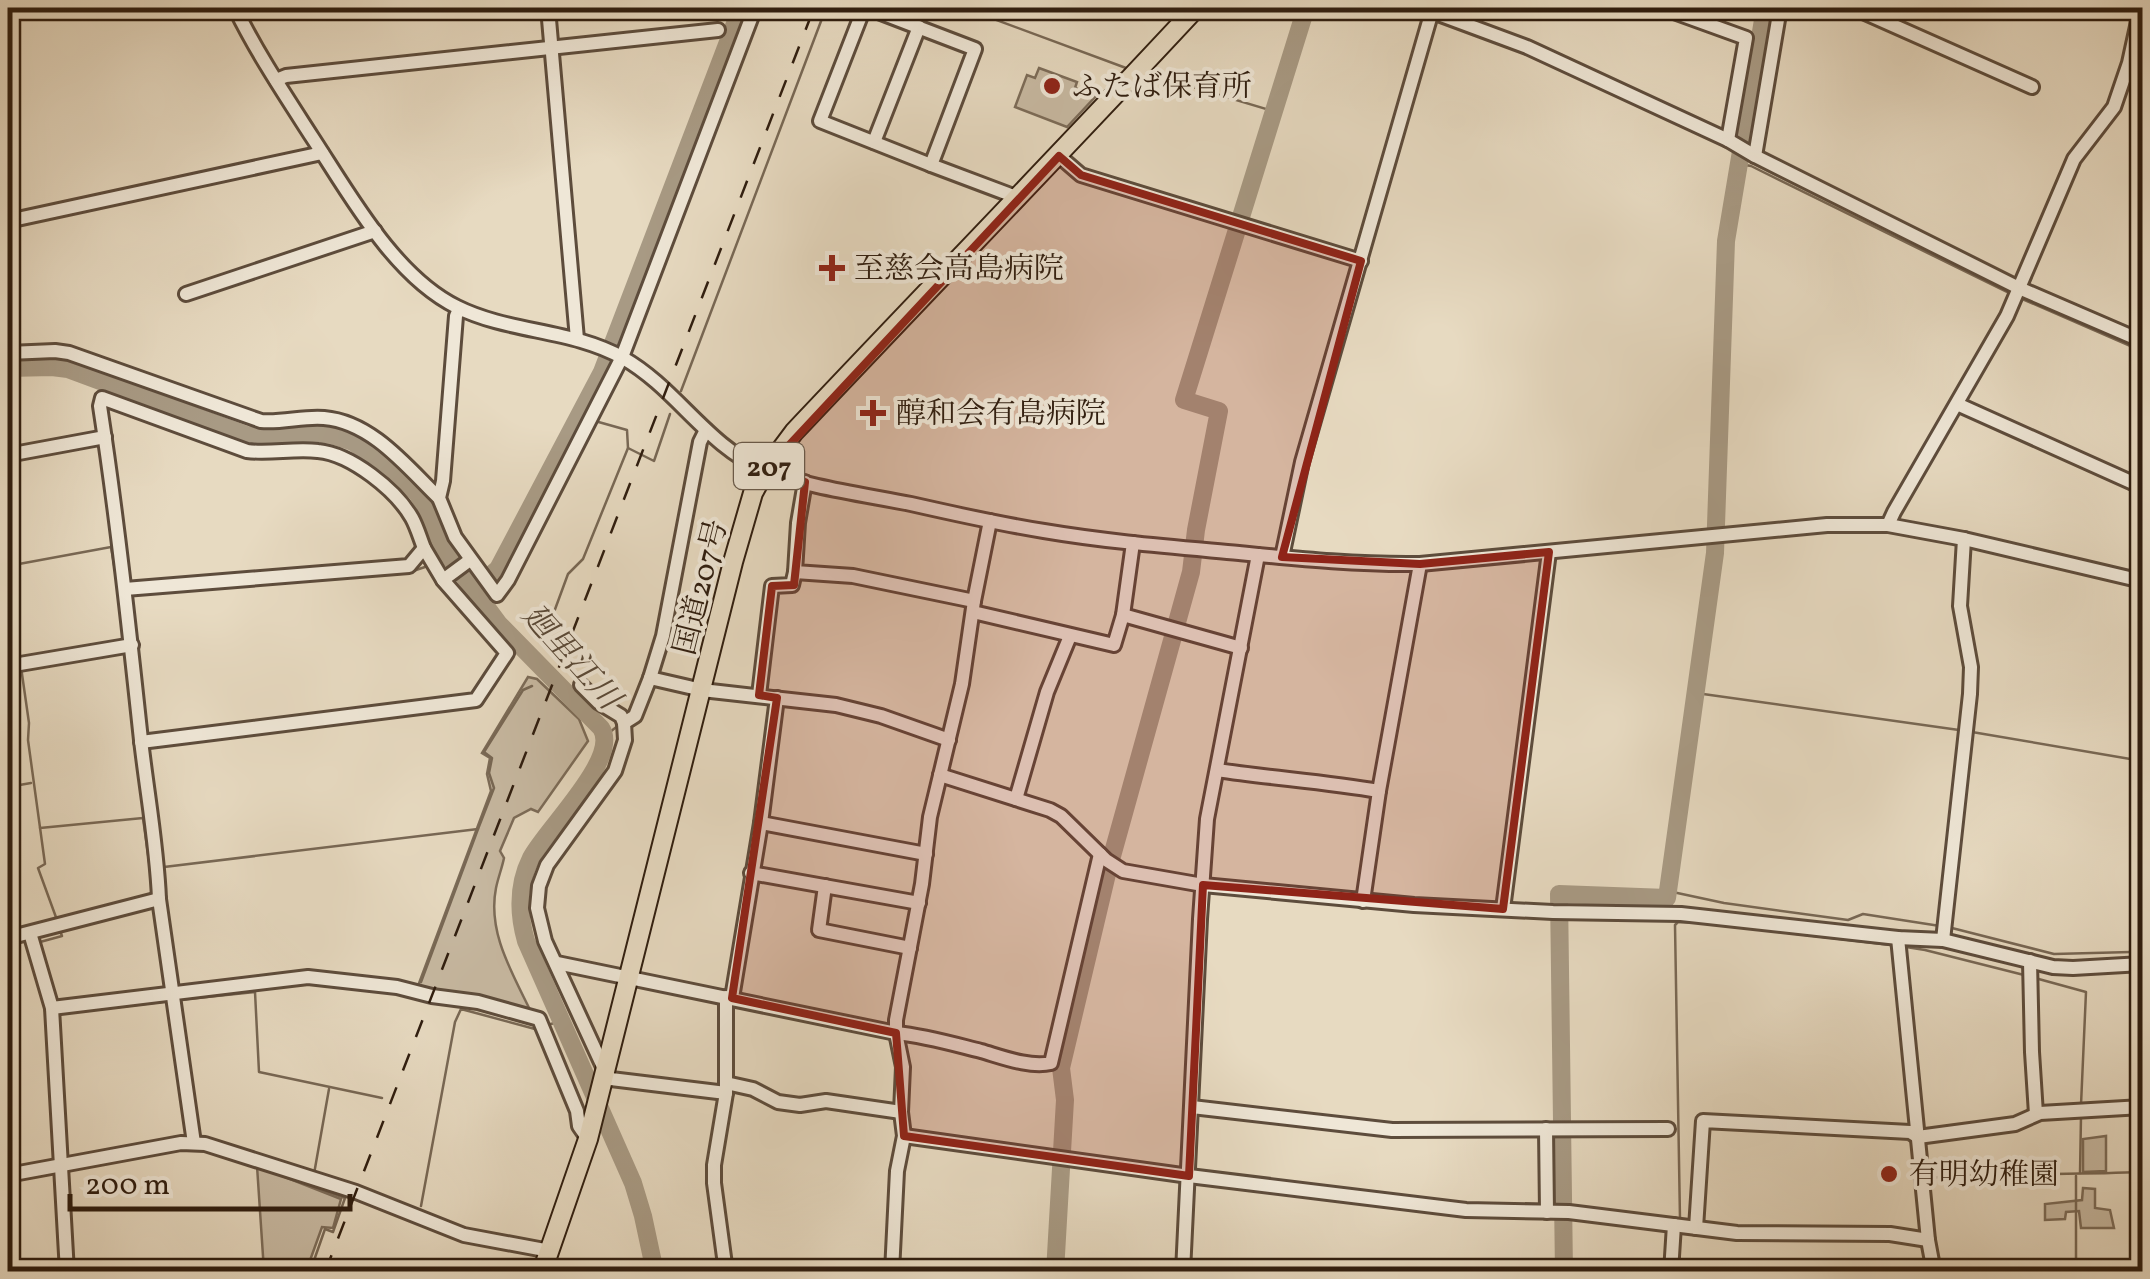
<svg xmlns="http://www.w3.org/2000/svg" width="2150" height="1279" viewBox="0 0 2150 1279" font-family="Vollkorn,'Noto Serif JP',serif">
<rect width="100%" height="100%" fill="#e7dac1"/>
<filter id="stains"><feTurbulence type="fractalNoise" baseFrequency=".002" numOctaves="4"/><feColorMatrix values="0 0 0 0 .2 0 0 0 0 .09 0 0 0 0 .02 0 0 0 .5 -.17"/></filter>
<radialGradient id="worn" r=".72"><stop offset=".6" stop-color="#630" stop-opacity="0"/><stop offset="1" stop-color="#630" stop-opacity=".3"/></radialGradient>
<g fill="#c8baa3" stroke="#7c6c59" stroke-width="2.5">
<path d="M1039,68L1077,82L1075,88L1096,96L1067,127L1015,107L1027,75L1035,78Z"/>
<path d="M528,677L537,679L579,719L588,741L538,812L531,809L514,818L500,851L504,858C502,868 498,878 496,888C487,933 513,974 532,1014L428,992L418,986L491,791L487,774L490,758L482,753Z"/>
<path d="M2106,1136V1171L2083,1172V1139Z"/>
<path d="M257,1166L341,1199L333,1228L322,1227L308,1266L299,1264L297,1271H264Z"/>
<path d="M2083,1188L2095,1189V1208L2110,1210L2114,1228H2081L2079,1211L2066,1212L2065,1219L2045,1220V1204L2082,1200Z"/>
</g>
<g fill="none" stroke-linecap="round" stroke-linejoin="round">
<g stroke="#786855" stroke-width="2.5">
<path d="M964,8L1126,68"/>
<path d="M1149,74L1273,111"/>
<path d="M1740,164L1751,166L2013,295"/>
<path d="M2020,298L2142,351"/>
<path d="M681,391L826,8"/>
<path d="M580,414L588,418"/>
<path d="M628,448L654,461L670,414"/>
<path d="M441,560L447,554"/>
<path d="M8,566L111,547L119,594"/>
<path d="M410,572L425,567"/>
<path d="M8,577L20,659"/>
<path d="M543,642L568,574L583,559L628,448L627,430L595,421"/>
<path d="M21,667L29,723L28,740L45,864L38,868L57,920"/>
<path d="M1696,693L1959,730"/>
<path d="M627,714L635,699"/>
<path d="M1972,732L2142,761"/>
<path d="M606,735L619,725"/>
<path d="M8,787L31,783"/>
<path d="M40,828L143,818L150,869L152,868"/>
<path d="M164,867L478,829L494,788L489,773L492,758L484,752L523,690L532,686"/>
<path d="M1668,891L1724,903L1848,920L1863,914L1940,926"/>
<path d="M1667,898L1671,905"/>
<path d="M1730,926L1891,945"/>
<path d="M1948,927L2054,954L2131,952"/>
<path d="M1906,947L1925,950L2024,975"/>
<path d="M45,963L40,942L62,936L59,928"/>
<path d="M2035,978L2086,992L2081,1105"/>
<path d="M421,982L478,829"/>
<path d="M178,1000L255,992L259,1072L382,1098"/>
<path d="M59,1014L170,1001"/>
<path d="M547,1025L562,1021"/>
<path d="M2080,1173L2081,1116"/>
<path d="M314,1174L329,1089"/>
<path d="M2076,1176V1266"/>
<path d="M1929,1178C2000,1173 2071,1175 2142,1172"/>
<path d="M421,1206L455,1022L461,1009L535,1029"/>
<path d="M1680,1219L1675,925L1678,922L1702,923"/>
<path d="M299,1272L301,1267L311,1269L325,1229L333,1232L345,1198L312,1186L313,1182"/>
<path d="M1679,1272L1680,1234"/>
</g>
<g stroke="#a89a84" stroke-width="18">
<path d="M8,368L52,367L68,369L246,435L282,438L312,433L332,435L353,442L379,460L417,493L430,515L437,540L499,624L601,728C621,758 546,829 531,858C517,886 518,913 526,941L633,1183L643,1216L655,1272"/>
<path d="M474,589L498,569L602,372L741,8"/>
<path d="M1055,1272L1065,1100L1061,1068L1107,874L1191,572L1196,530L1219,411L1184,400L1306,8"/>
<path d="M1564,1272L1559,894L1667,898L1715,553L1726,241L1765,8"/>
</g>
<defs>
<g id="minor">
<path d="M235,8C257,53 285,95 312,137C350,195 394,276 457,307C509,333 572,329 623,358C676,388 707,446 764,470C805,487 867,495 911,504C955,514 1000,524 1044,531C1109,542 1174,547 1239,553C1300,559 1359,565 1420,564L1827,525H1888L1964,539L2142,581"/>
<path d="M548,8L577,339"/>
<path d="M864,8L820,121L931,165L975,49L868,8"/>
<path d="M1422,8L1527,47L1728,140L1755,156L2019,288L2142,341"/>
<path d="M1663,8L1746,38L1728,140"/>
<path d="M1854,8L2032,87"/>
<path d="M276,80L286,76L718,30"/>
<path d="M874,142L919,27"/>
<path d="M1059,156L1081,175L1361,261"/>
<path d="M1755,156L1780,8"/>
<path d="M931,165L1016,197"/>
<path d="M8,221L322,153"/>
<path d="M186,294L375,231"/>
<path d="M459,309L456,316L443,481L439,498L455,537L497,595L508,580L622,357L755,8"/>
<path d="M8,353L55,351L69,353L261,421C282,423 304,416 324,418C372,422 407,467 439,498"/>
<path d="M1957,404L2142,487"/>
<path d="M706,430L700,442L663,636L650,678L635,716L624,723L625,740L615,771L547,865L539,886L537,908L545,941L605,1071L611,1079L726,1093"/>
<path d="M8,455L105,437"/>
<path d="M805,482L798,523L795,572L853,576L974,601"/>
<path d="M1888,525L1894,512L2007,316L2074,159L2114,107L2129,63L2141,8"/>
<path d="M1282,557L1302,462L1432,11"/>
<path d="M443,580L470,560"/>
<path d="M125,589L409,566L424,548L443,580L507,653L476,700L141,742"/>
<path d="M973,612L1114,645L1123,615L1133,543"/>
<path d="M1123,615L1241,648"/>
<path d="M8,666L132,645"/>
<path d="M650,678L702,690L836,705L881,716L949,740"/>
<path d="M581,685L598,702L621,716L624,723"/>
<path d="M759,695L772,586L792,585L795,572"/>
<path d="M1217,770C1271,778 1326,782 1379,791"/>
<path d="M940,775L1050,810L1061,816L1106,860L1123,871L1203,885L1414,905L1553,912L1681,914L1898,938L1943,940L2053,967L2073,968L2142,964"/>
<path d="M1016,799L1047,692L1070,636"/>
<path d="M761,823L926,854"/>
<path d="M751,873L919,903"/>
<path d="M825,886L819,930L910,948"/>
<path d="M1363,901L1379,791L1420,564"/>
<path d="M1503,909L1549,552"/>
<path d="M30,933L52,1008L67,1272"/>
<path d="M8,938L159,899"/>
<path d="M1898,938L1928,1240L1934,1272"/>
<path d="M1943,940L1970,694L1971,667L1960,606L1964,539"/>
<path d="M2030,961L2032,1052L2036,1114"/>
<path d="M557,963L896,1033C926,1036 953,1044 981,1051C1002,1057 1030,1068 1051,1063L1100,854"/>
<path d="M2137,965L2142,923"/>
<path d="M726,997V1093L714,1165V1183L726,1272"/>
<path d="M732,998L761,823L777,698"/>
<path d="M52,1008L308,977L397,987L432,996L478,1002L539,1019L577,1111L579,1126L588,1139"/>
<path d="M726,1083L753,1089L778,1102L800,1105L826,1101L901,1112"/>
<path d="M1192,1107L1392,1130L1668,1129"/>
<path d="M1546,1129L1547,1212"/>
<path d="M904,1136L1189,1176L1466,1210L1569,1212L1737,1233L1890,1234L1928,1240"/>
<path d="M194,1143L159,899C157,846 147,793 141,740C129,628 117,517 100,406L102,398L247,451C271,454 294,448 318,451C351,454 396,490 412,518C417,527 420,538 424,548"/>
<path d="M8,1175L181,1143L205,1144L356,1192L464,1235L550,1251"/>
<path d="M1696,1228L1703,1121L1910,1132L1918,1137L2015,1124L2040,1113L2142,1107"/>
<path d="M892,1272L897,1171L904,1136L901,1112L903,1067L896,1033V1020L922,884L930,817L962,684L974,601L990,521"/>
<path d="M1183,1272L1200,919L1207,819L1258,555"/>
<path d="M1671,1272L1674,1225"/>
</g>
<path id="highway" d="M542,1272L588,1139L733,562L753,493L765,471L794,432C928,290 1064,150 1196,8"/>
</defs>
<use href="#minor" stroke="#5d4c3c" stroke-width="18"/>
<use href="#highway" stroke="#2f1d0f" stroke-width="22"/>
<use href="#minor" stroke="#efe7d7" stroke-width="12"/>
<use href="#highway" stroke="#e7dac1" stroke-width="18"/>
<path stroke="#2f1d0f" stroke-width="2.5" stroke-dasharray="18 18" stroke-linecap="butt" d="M325,1272L814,8"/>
</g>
<path fill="#8f2418" fill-opacity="0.2" stroke="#8f2418" stroke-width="8" stroke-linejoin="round" d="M1059,156L1081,175L1361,261L1282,557L1420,564L1549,552L1503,909L1203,885L1189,1176L904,1136L896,1033L732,998L777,698L759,695L772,586L794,585L805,482L765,471Z"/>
<g fill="#8f2418" stroke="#efe7d7" stroke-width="4">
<circle cx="1052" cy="86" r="10"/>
<path d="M827 253h10v10h10v10h-10v10h-10v-10h-10v-10h10z"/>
<path d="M868 398h10v10h10v10h-10v10h-10v-10h-10v-10h10z"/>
<circle cx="1889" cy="1174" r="10"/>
</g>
<g text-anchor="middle" stroke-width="8" stroke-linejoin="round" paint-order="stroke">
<rect fill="#efe7d7" stroke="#695a4b" stroke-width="2.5" x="734" y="443" width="70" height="46" rx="8"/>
<g font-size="28" font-weight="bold" fill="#2f1d0f">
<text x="769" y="476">207</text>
</g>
<g font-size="30" fill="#2f1d0f" stroke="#efe7d7" text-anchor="start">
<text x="1072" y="96">ふたば保育所</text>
<text x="854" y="278">至慈会高島病院</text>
<text x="896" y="423">醇和会有島病院</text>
<text x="1909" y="1184">有明幼稚園</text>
</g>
<g font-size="30" fill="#2f1d0f" stroke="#efe7d7">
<text transform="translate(700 587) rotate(-76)" y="10">国道207号</text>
</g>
<g font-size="32" font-style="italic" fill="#594938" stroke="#efe7d7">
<text transform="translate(572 656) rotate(48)" y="11">廻里江川</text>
</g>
</g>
<rect width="2150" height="1279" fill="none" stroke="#e7dac1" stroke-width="40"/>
<rect x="10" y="10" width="2130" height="1259" fill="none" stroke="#2f1d0f" stroke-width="5"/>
<rect x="20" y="20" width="2110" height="1239" fill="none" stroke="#2f1d0f" stroke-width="2.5"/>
<path d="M70 1194v15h280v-15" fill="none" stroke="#2f1d0f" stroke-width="5"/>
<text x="85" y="1194" font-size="30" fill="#2f1d0f" stroke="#efe7d7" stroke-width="8" paint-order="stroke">200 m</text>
<rect width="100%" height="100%" filter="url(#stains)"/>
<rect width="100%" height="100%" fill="url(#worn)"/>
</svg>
